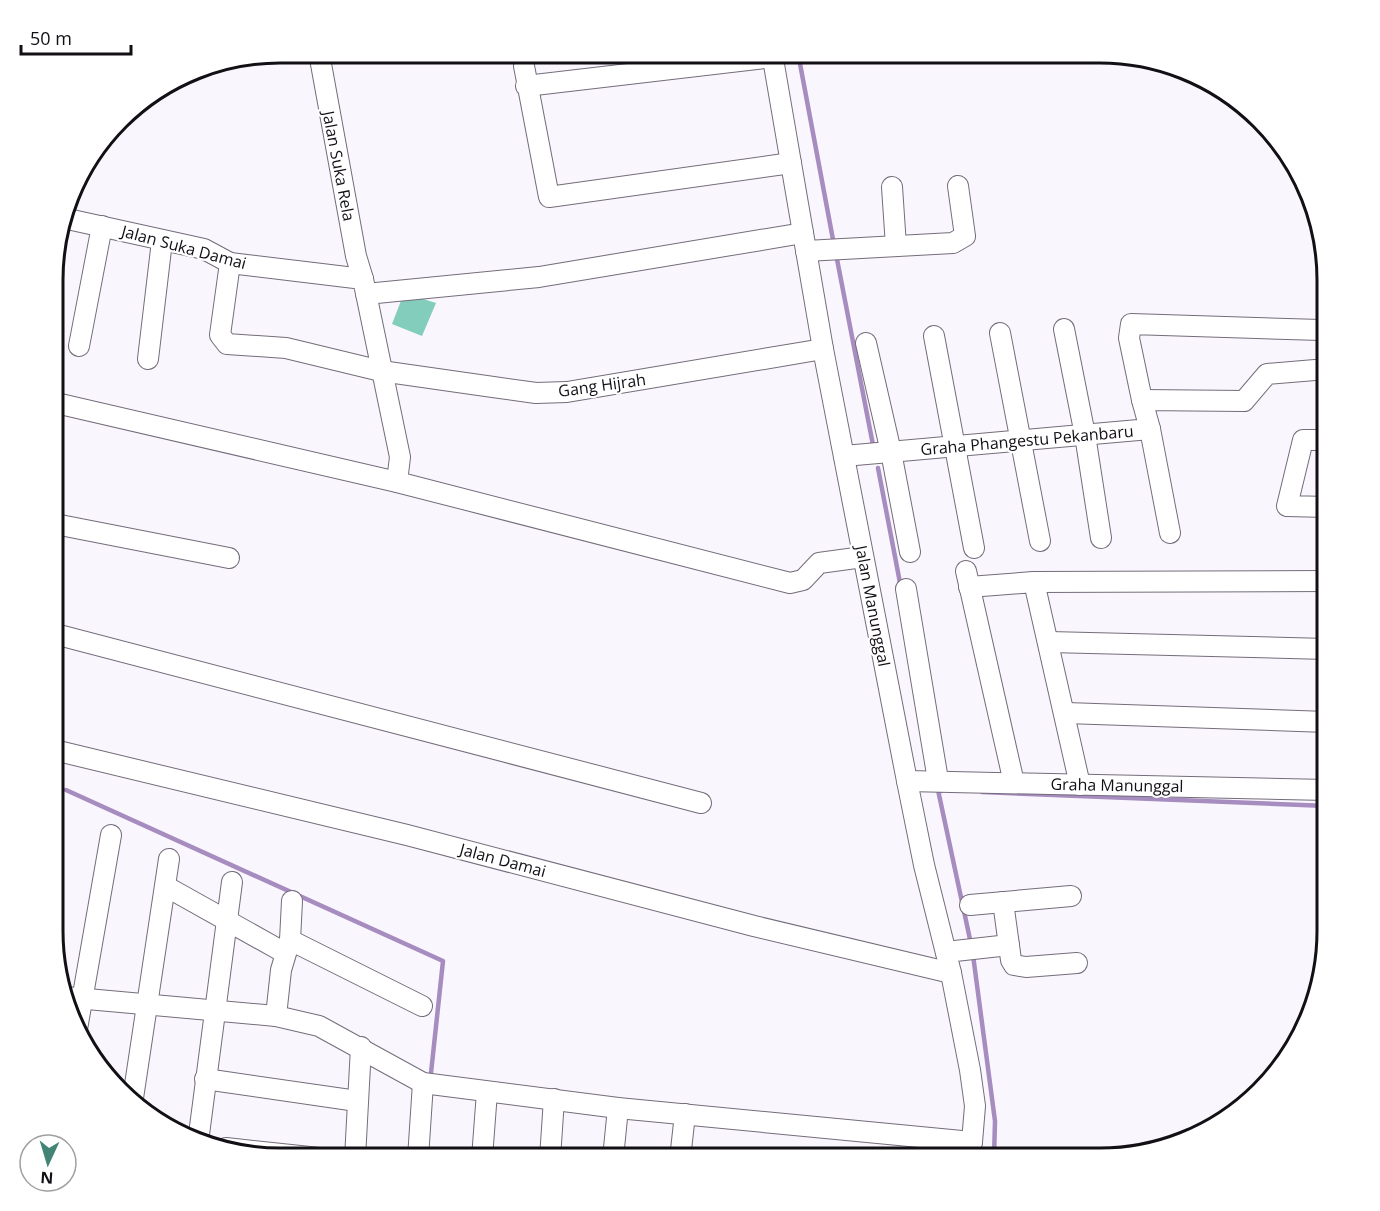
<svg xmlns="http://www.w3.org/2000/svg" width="1380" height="1211" viewBox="0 0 1380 1211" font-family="'Open Sans',sans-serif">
<rect width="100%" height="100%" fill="#faf6fd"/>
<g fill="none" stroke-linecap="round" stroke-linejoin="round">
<g stroke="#a68cbf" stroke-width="4.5">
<path d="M798,53L834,245"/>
<path d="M836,254L873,445"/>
<path d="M878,468L901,588"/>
<path d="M66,790L443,961L431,1073"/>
<path d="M941,791L938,790L971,944"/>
<path d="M982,792L1327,806"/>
<path d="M973,955L995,1121L994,1158"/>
</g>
</g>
<path fill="#82cdbb" d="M404,293L436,303L422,336L392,324Z"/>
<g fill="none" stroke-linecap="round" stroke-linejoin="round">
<defs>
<g id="minor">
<path d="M319,53L356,256L363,279"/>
<path d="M772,53L823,349L907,781L924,865L951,973L970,1070L975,1106L972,1142L968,1158"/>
<path d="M524,66L549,197L791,163"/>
<path d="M526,86L773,57"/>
<path d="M892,187L896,246"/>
<path d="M806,251L953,243L965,236L958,186"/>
<path d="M230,263L220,335L227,344L286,348L381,371L493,387L536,393L567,392L823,349"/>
<path d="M366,294L539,277L803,233"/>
<path d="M1064,329L1085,435L1101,538"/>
<path d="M1000,333L1040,541"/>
<path d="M934,336L974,548"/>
<path d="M866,343L891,452L910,552"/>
<path d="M79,346L102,226"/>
<path d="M148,359L162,241"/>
<path d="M1142,400L1129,338L1131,324L1321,330L1327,332"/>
<path d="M56,403L397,482L400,457L363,279L230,263L204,249L63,218"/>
<path d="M1150,429L1170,533"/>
<path d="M1327,440H1303L1287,506L1327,507"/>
<path d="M844,456L1150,429L1142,400L1244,401L1267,374L1327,369"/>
<path d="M397,482L790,583L803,580L819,563L863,557"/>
<path d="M55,524L229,558"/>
<path d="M966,571L1014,783"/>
<path d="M1034,582L1327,581"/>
<path d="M969,587L1034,582L1080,785"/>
<path d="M906,589L938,780"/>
<path d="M55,634L701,803"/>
<path d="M1049,642L1327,649"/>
<path d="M1066,713L1327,722"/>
<path d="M54,750L407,835L754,926L951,973"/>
<path d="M907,781L1327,790"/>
<path d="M167,887L285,953"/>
<path d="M1003,902L1011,960L1014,965L1026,967L1077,963"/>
<path d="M970,905L1071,896"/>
<path d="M290,940L292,901"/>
<path d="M946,952L1009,945"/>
<path d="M65,997L276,1016L281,970L290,940L422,1006"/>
<path d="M276,1016L319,1026L423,1083L618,1108L972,1142"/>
<path d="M77,1029L111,835"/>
<path d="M205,1079L357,1101"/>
<path d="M133,1098L169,859"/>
<path d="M198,1142L232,882"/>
<path d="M226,1148L319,1158"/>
<path d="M681,1150L685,1114"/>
<path d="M355,1158L361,1047"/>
<path d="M418,1158L423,1083"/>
<path d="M482,1158L487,1092"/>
<path d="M550,1158L554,1099"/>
<path d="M613,1158L618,1108"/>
</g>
</defs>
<use href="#minor" stroke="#746c7b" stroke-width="22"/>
<use href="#minor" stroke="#fff" stroke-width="20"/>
</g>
<g text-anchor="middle" stroke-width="4.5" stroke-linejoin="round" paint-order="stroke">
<g font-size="16" fill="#120f15" stroke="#fff">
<text transform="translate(339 166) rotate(79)" y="6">Jalan Suka Rela</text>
<text transform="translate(184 247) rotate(15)" y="6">Jalan Suka Damai</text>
<text transform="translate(602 385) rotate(-8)" y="6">Gang Hijrah</text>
<text transform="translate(1027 440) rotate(-5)" y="6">Graha Phangestu Pekanbaru</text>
<text transform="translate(873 606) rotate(79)" y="6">Jalan Manunggal</text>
<text transform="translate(1117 785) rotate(1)" y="6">Graha Manunggal</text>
<text transform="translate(503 860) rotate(15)" y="6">Jalan Damai</text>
</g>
</g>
<path d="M0 0H1380V1211H0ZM280 63H1100A217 217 0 0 1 1317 280V931A217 217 0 0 1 1100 1148H280A217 217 0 0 1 63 931V280A217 217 0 0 1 280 63Z" fill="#fff" fill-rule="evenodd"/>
<path fill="none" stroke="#120f15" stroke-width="3" d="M280 63H1100A217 217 0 0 1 1317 280V931A217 217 0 0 1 1100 1148H280A217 217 0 0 1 63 931V280A217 217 0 0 1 280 63Z"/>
<g transform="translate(48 1163) rotate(184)"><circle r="28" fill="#ffffff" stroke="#a09fa1" stroke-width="1.5"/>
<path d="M0-4.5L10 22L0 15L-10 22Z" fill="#428475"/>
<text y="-9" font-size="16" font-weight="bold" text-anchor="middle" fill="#120f15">N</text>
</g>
<path d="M21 45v9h110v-9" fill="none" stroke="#120f15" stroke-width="3"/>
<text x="30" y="45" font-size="18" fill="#120f15" stroke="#ffffff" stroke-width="4.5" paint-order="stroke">50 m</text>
</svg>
